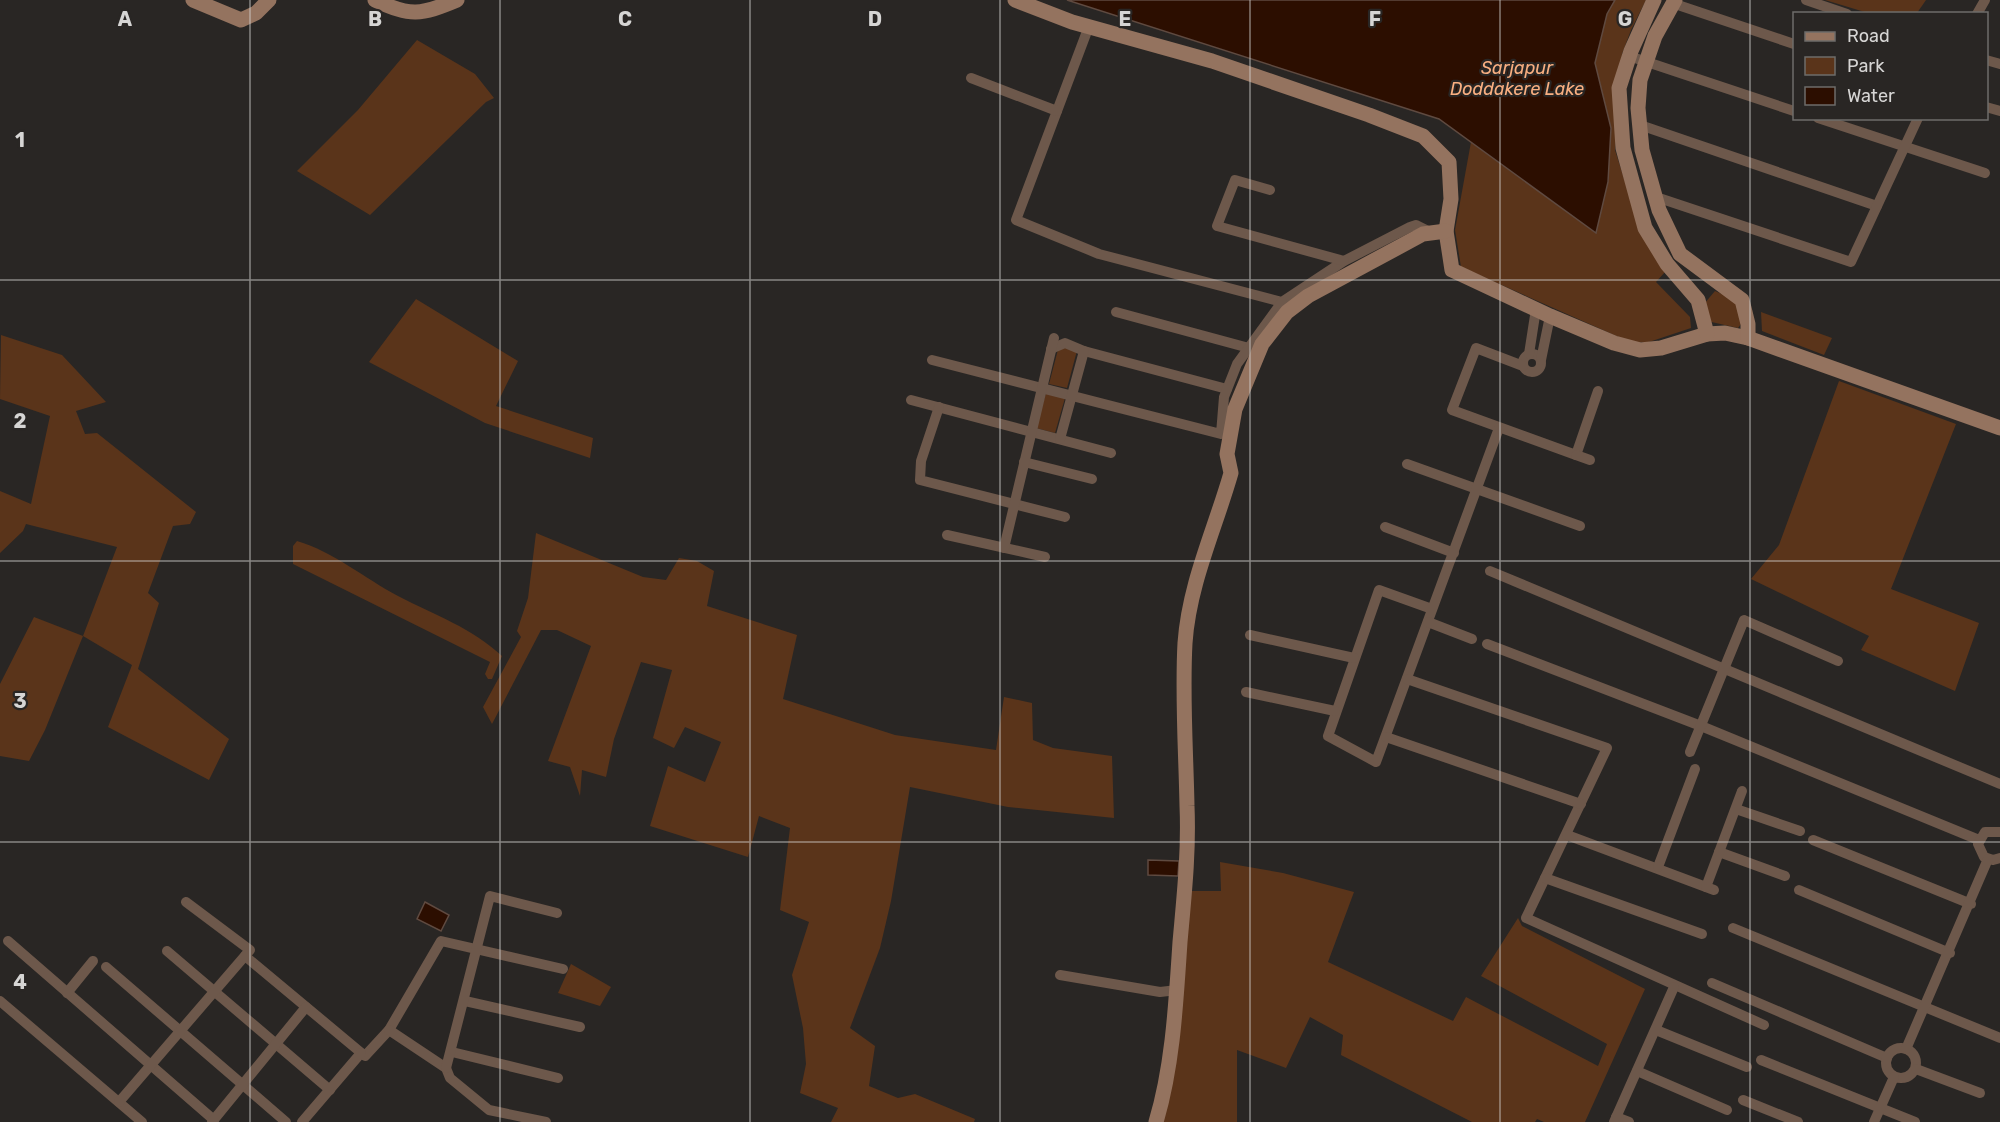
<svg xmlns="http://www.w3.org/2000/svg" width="2000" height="1122" viewBox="0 0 2000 1122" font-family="Rubik,sans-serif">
<rect width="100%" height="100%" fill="#292624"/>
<g fill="#5a341a">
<path d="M1615,0H1646L1631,30L1622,54L1615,150L1638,223L1665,272L1656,282L1690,317L1691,328L1649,342H1630L1461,267L1455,230L1471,142L1596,233L1611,128L1595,63L1607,14Z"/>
<path d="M1825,0H1926L1917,13H1868Z"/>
<path d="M417,40L475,74L494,98L486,102L370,215L297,171L358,110Z"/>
<path d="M1715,291L1737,300L1741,324L1738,328L1707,321L1704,304Z"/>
<path d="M416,299L518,361L496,406L593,438L590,458L485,423L369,362Z"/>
<path d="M1761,312L1832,338L1824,355L1762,331Z"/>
<path d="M1,335L62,355L106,402L76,411L85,434L97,433L196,512L190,524L173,526L148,593L159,603L138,669L229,739L209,780L108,727L132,665L83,636L45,730L29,761L0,756V684L34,617L83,636L117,547L26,524L23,531L0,553V491L31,504L50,416L0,399Z"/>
<path d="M1060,342L1078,347L1067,388L1049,384Z"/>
<path d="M1839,381L1956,424L1891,589L1979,623L1955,691L1861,650L1869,636L1751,579L1779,545Z"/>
<path d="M1046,393L1065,398L1055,433L1036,428Z"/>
<path d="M536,533L643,577L666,580L679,558L697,561L714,571L707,606L797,635L783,699L895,735L996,750L1004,697L1032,703L1033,740L1053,748L1112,756L1114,818L1008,807L910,787L891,901L880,948L850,1028L875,1046L869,1086L898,1098L915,1094L975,1119L974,1122H831L838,1108L800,1093L806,1064L803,1028L792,975L809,922L780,910L790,828L759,816L748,857L650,826L668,766L705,782L721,742L685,727L674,748L653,738L672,670L641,662L614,739L606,777L582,770L580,796L570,767L548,761L591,646L557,630H541L492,724L483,707L521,637L517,631L528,598Z"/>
<path d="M297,541C334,552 364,578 398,596C435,615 472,628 502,656L492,679H488L485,674L490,662L293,564V546Z"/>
<path d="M1220,862L1283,873L1354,892L1328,962L1453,1021L1466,997L1598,1066L1607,1044L1481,976L1518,918L1522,926L1645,989L1585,1122H1544L1537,1119L1535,1122H1472L1341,1055L1343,1035L1310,1017L1286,1068L1237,1050V1122H1160L1183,982L1191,891H1221Z"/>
<path d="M571,964L611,987L600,1006L558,993Z"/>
</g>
<g fill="#2c0e00" stroke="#5f4a40" stroke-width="1.5">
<path d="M1067,0H1615L1607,14L1595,63L1611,128L1608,182L1596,233L1439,119Z"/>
<path d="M1148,860L1179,861L1178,876L1148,875Z"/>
<path d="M425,902L449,915L441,931L417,919Z"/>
</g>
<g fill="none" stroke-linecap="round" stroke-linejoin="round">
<g stroke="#6d584b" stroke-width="10">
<path d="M1806,0L1847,14"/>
<path d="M1672,3L1794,44"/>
<path d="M1977,14L1985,0"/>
<path d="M1089,26L1016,220L1099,254L1282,302L1344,261L1410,227L1416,225L1432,233"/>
<path d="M1629,56L1794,111"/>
<path d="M1986,60L2000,64"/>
<path d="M971,78L1057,111"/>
<path d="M1986,107L2000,111"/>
<path d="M1818,118L1985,173"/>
<path d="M1640,125L1877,206"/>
<path d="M1270,190L1235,180L1217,226L1344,261"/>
<path d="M1656,197L1851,262L1918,118"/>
<path d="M1116,312L1249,348"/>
<path d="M1051,349L1065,343L1084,351L1227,389"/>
<circle cx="1532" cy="363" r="9"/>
<path d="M1529,354L1536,309"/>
<path d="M932,360L1221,434L1224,397L1237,364L1282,302"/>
<path d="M1541,360L1550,316"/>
<path d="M1523,366L1476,348L1452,410L1576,455L1598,391"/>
<path d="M911,400L1111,453"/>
<path d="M939,407L921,461L920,480L1065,517"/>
<path d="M1060,439L1084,351"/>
<path d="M1576,455L1590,460"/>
<path d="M1024,462L1092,479"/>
<path d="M1407,464L1580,526"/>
<path d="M1385,527L1454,553"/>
<path d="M947,535L1045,557"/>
<path d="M1004,548L1054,338"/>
<path d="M1490,571L2000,784"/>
<path d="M1432,609L1379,590L1328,736L1376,762L1499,428"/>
<path d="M1428,622L1472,639"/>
<path d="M1250,635L1354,658"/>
<path d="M1487,644L1701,726L1979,840"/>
<path d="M1407,679L1607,748L1526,918L1764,1025"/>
<path d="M1246,692L1335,711"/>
<path d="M1386,737L1581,804"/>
<path d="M1690,752L1744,620L1838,661"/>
<path d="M1736,809L1800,831"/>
<path d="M2000,832H1985L1978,844L1984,857L1993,860L2000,858"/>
<path d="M1567,835L1714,890"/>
<path d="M1813,840L1971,904"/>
<path d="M1719,852L1785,876"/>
<path d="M1658,867L1695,769"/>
<path d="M1545,878L1702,934"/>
<path d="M1706,887L1742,791"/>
<path d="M1799,890L1950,953"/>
<path d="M1733,928L2000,1038"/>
<path d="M8,941L214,1120"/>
<path d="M167,951L330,1090"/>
<path d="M245,956L365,1056L389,1030L441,941L563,969"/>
<path d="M106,967L286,1122"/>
<path d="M1060,975L1160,992L1177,990"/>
<path d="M1712,983L1887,1058"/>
<path d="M67,993L93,961"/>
<path d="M0,1001L142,1122"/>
<path d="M465,1001L580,1027"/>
<path d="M389,1030L446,1068L450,1078L489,1110L546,1122"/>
<path d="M1656,1030L1747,1067"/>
<circle cx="1901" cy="1063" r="15"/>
<path d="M1906,1049L1988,859"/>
<path d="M452,1052L558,1078"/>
<path d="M1761,1060L1915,1122"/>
<path d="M446,1068L490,896L557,913"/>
<path d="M1916,1069L1980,1093"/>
<path d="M1637,1071L1727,1110"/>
<path d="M1743,1100L1798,1122"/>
<path d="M119,1102L250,950L186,902"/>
<path d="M1616,1117L1629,1122"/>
<path d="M212,1122L306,1007"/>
<path d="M302,1122L361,1053"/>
<path d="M1614,1122L1674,987"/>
<path d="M1874,1122L1894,1077"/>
</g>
<g stroke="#94735f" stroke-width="15">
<path d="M193,0L241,20L256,13L269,0"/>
<path d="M375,0C410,17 421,15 457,0"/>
<path d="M1015,0L1072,22L1212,61L1369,115L1423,136L1449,162L1451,199L1446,231L1452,270L1550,316L1614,343L1640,350L1661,348L1707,334L1725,333L1748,338L2000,428"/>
<path d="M1654,0L1631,51L1619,88L1623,148L1645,228L1667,264L1698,300L1707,334"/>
<path d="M1675,0L1655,36L1640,80L1638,108L1642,150L1659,210L1680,254L1742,300L1748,324V338"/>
<path d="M1156,1122C1173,1065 1176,1002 1180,942C1184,897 1189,852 1187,806C1186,752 1182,697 1185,643C1189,584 1215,529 1231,473L1227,454L1235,409L1262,344L1287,312L1308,296L1423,234L1446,231"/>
</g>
</g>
<path fill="none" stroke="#d6d5d4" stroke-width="1.5" stroke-opacity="0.55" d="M250,0V1122M500,0V1122M750,0V1122M1000,0V1122M1250,0V1122M1500,0V1122M1750,0V1122M0,280H2000M0,561H2000M0,842H2000"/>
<g text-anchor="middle" stroke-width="4.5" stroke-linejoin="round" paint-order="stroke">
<g font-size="18" font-style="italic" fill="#f9af81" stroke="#292624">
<text x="1517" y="74">Sarjapur<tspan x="1517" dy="21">Doddakere Lake</tspan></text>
</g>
</g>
<g font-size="20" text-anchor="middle" font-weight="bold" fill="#d6d5d4" stroke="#292624" stroke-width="4.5" stroke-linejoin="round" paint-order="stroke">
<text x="125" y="26">A</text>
<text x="375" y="26">B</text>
<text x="625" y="26">C</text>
<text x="875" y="26">D</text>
<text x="1125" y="26">E</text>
<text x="1375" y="26">F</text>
<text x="1625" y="26">G</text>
<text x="20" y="147">1</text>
<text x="20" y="428">2</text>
<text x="20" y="708">3</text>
<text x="20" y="989">4</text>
</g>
<rect x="1793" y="12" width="195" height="108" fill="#292624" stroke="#6e6c6a" stroke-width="1.5"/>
<rect x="1805" y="32" width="30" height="9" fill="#94735f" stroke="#6e6c6a" stroke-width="1.5"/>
<text x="1847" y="42" font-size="18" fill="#d6d5d4">Road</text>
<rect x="1805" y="57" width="30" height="18" fill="#5a341a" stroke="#6e6c6a" stroke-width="1.5"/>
<text x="1847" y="72" font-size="18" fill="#d6d5d4">Park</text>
<rect x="1805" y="87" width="30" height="18" fill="#2c0e00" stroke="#6e6c6a" stroke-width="1.5"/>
<text x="1847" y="102" font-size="18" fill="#d6d5d4">Water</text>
</svg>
